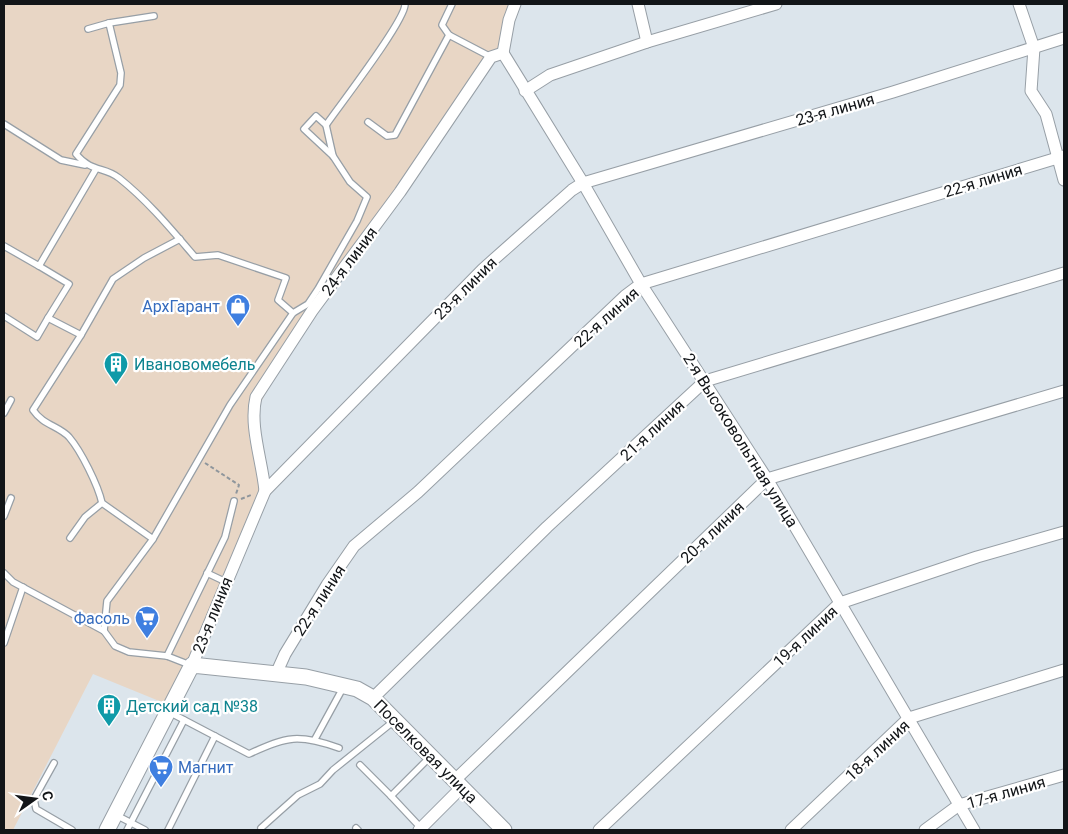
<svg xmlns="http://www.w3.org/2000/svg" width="1068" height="834" viewBox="0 0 1068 834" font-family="Roboto,sans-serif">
<rect width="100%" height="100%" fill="#dce5ec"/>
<path fill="#e8d6c5" d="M4,4H517L499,58L472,83L440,139L377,233L291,344L252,420L249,438L260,466V499L169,705L93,674L13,830H4Z"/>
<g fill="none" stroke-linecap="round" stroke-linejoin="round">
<defs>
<g id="lane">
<path d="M452,4L442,25L449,35L491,57"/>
<path d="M109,23L154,16"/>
<path d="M88,29L109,23L121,73L120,85L76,154C92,173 104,166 119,178C148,201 171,229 195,257L218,255L286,278L278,300L293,313"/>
<path d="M368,122L387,136L395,135L449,35"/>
<path d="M4,124L61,160L85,165"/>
<path d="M326,125L333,156"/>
<path d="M4,246L39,266L96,169"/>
<path d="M39,266L69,284L48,318L81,335L113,279L144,258L180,239"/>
<path d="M4,316L37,337L48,318"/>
<path d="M81,335L33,410C43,425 59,426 69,437C81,451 98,485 102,503L153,539L230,405L293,313L308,304L318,289L357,221L367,197L350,182L333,156L304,129L316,116L326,125C339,106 406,20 405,4"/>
<path d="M4,413L11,400"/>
<path d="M4,516L11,498"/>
<path d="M70,538L85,517L102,503"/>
<path d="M153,539L107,601L104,631L115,646L129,652L167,656L190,665"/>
<path d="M4,573L13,582L104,631"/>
<path d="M207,573L226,582"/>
<path d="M4,643L23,587"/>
<path d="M167,656L225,537L234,501"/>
<path d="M169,712L249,754C287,736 299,734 339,748"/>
<path d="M315,739L344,686"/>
<path d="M54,763L34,799L36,809L72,830"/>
<path d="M360,765L391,796L431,756"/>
<path d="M391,796L421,828"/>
<path d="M116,815L145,830"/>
<path d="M261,828L298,795L320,784L333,770L394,721"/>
<path d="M356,828L358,830"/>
<path d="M127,830L184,720"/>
<path d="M168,830L215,736"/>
</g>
<g id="street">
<path d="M638,4L647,42"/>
<path d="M1019,4L1034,48L1031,91L1046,114L1064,180"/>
<path d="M503,53L583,183L641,284L767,479L974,830"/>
<path d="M503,53L509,20L515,4"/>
<path d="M525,91L550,75L647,42L776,4"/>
<path d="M265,491C262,460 249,426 256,397L312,311L400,192L491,57L503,53"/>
<path d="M192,665L265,491L483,269L572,190L583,183L893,92L1064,38"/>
<path d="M276,674L285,654L327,585L354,546L418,492L625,296L641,284L1064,156"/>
<path d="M373,698L547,527L705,381L1064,273"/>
<path d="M455,780L767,479L1064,391"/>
<path d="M419,830L462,787"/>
<path d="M599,830L840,603L977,557L1064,532"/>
<path d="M791,830L909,718L1064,670"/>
<path d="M925,830L959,805L1064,775"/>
</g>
<path id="secondary" d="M107,830L192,665L306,677L357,689L373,698L504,830"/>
</defs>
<use href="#lane" stroke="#979fa6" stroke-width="8"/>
<use href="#street" stroke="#979fa6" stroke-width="13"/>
<use href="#secondary" stroke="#979fa6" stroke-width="17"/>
<g stroke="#8f969c" stroke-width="2" stroke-dasharray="4 2.5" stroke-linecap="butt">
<path d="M205,463L239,485L236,494"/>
<path d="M241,499L251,495"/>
</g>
<use href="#lane" stroke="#fff" stroke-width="5.5"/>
<use href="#street" stroke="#fff" stroke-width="11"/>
<use href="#secondary" stroke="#fff" stroke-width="15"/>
</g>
<defs>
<symbol id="shop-pin" viewBox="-11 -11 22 30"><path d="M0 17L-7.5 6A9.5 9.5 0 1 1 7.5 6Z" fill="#3f7fe0" stroke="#fff"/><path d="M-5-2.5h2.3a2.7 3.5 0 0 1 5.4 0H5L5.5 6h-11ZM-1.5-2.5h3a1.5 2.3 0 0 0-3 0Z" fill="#fff"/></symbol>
<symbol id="building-pin" viewBox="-11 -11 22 30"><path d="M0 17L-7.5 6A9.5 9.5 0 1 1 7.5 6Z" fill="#0f9aa8" stroke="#fff"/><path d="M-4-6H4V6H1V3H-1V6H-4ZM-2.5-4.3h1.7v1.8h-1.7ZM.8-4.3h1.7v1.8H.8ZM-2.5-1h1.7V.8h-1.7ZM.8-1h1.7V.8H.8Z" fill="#fff"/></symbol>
<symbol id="supermarket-pin" viewBox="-11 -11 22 30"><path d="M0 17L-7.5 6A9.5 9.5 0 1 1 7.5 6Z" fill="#3f7fe0" stroke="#fff"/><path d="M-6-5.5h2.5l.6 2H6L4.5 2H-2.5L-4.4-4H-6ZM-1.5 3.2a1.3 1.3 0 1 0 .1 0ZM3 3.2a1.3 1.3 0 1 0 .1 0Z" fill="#fff"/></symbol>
</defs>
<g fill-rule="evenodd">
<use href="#shop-pin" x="224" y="292" width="28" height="38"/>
<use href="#building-pin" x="102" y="350" width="28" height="38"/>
<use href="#supermarket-pin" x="133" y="604" width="28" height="38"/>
<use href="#building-pin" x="95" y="692" width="28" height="38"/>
<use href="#supermarket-pin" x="147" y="753" width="28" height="38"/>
</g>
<g text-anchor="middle" stroke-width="4.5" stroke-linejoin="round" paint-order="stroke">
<g font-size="16" fill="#121518" stroke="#fff">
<text transform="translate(835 109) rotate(-16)" y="6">23-я линия</text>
<text transform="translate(983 180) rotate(-17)" y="6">22-я линия</text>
<text transform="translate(349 261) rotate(-53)" y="6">24-я линия</text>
<text transform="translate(465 288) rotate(-45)" y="6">23-я линия</text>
<text transform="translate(606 317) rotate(-42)" y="6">22-я линия</text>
<text transform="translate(652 430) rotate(-43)" y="6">21-я линия</text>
<text transform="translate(741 440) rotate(58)" y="6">2-я Высоковольтная улица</text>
<text transform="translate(712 532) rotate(-44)" y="6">20-я линия</text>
<text transform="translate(319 600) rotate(-57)" y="6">22-я линия</text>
<text transform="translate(212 615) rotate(-68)" y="6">23-я линия</text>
<text transform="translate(805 636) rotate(-43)" y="6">19-я линия</text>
<text transform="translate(877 750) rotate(-43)" y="6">18-я линия</text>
<text transform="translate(426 751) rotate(45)" y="6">Поселковая улица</text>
<text transform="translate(1006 792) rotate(-16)" y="6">17-я линия</text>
</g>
<g font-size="16" fill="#366cbe" stroke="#fff" text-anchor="end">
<text x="220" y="312">АрхГарант</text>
<text x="130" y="624">Фасоль</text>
<text x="178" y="773" text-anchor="start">Магнит</text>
</g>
<g font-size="16" fill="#0d838f" stroke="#fff" text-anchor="start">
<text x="134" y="370">Ивановомебель</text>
<text x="126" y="712">Детский сад №38</text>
</g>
</g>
<rect width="1068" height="834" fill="none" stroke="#121518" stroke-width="10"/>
<g transform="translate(35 799) rotate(76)" stroke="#ffffff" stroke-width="4" paint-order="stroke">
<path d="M0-4L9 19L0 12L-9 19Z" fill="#121518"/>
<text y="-8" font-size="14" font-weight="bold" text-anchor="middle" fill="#121518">С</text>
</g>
</svg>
